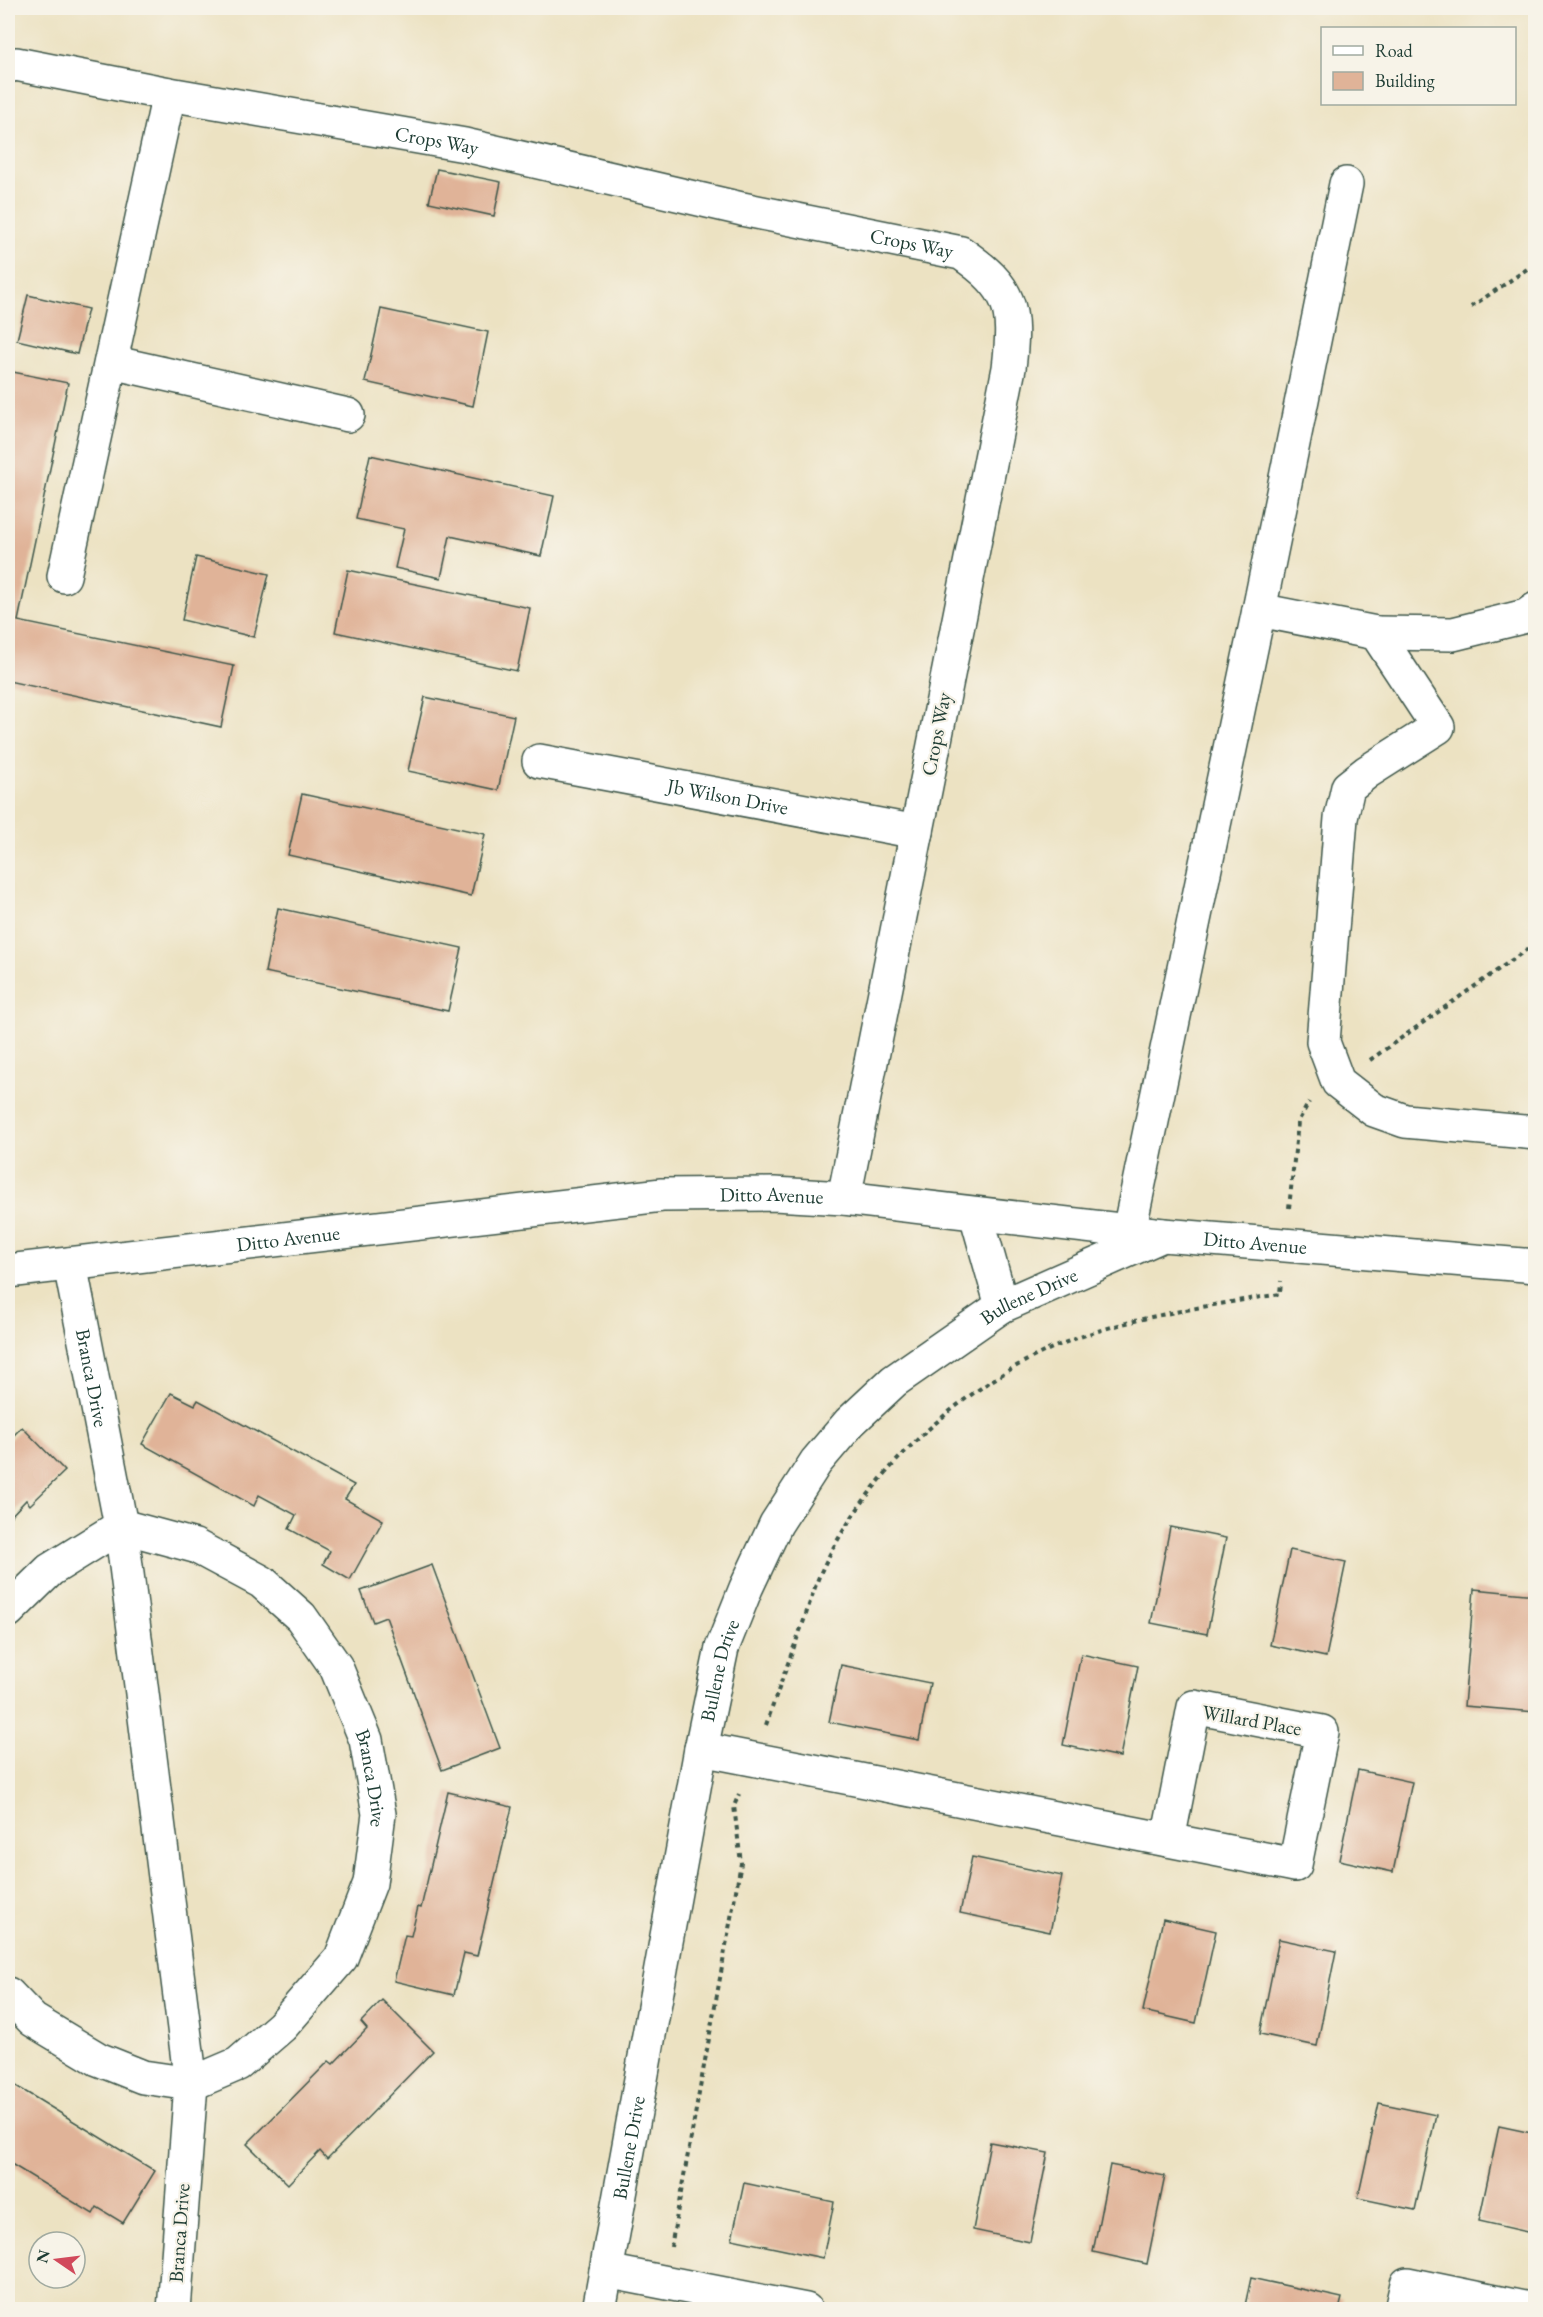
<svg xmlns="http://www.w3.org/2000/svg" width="1543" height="2317" viewBox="0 0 1543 2317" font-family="'EB Garamond',serif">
<rect width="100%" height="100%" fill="#f7f3e8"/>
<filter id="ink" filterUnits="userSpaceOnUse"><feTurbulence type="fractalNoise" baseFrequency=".0167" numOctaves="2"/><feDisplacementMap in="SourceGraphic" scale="12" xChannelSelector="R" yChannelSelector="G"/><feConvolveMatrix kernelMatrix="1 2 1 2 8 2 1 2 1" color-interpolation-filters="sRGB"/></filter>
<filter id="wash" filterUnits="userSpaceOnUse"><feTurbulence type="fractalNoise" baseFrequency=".008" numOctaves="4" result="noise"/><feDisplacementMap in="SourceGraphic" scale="24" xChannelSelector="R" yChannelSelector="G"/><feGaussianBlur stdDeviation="1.35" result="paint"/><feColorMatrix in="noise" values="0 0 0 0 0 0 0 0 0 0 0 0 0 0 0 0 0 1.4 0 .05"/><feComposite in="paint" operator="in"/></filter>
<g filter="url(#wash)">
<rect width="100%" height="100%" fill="#ece2c2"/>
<g id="blocks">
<g fill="#e0b398">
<path d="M437,169L501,182L494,216L429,202Z"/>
<path d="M28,295L88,309L77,354L17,340Z"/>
<path d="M381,309L488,332L473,406L365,382Z"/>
<path d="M8,371L68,383L18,621L234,666L221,727L8,681Z"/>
<path d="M370,455L554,496L541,556L450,536L441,578L395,568L404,529L356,519Z"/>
<path d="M196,557L269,574L254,637L182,620Z"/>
<path d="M348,570L530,608L517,671L335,632Z"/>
<path d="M425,697L514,716L498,790L408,771Z"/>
<path d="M302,794L485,834L471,896L288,855Z"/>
<path d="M278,908L462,948L448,1011L265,972Z"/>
<path d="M171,1393L195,1405L198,1400L354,1485L345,1499L383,1520L350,1580L323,1564L330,1551L289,1529L296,1515L259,1495L254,1506L142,1444Z"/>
<path d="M22,1427L65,1471L30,1505L26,1500L8,1519V1441Z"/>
<path d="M1170,1527L1226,1538L1207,1634L1151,1623Z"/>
<path d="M1290,1550L1346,1562L1326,1657L1270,1645Z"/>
<path d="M432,1565L500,1748L442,1770L386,1617L373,1622L361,1591Z"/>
<path d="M1474,1589L1536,1595V1712L1464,1706Z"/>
<path d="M1081,1654L1138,1666L1120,1757L1063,1745Z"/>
<path d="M841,1665L930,1683L919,1740L829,1722Z"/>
<path d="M1358,1770L1412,1782L1393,1872L1339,1860Z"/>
<path d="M448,1792L512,1807L477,1956L464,1953L454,1995L394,1981L405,1935L411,1936L418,1907L421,1908Z"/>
<path d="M972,1857L1062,1876L1050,1932L960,1913Z"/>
<path d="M1163,1919L1216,1931L1196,2023L1143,2011Z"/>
<path d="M1279,1939L1336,1951L1317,2046L1260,2034Z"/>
<path d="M382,2000L433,2051L327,2159L320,2151L288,2184L247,2144L329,2061L333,2064L367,2029L361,2022Z"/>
<path d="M8,2081L155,2171L123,2223L97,2207L93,2214L8,2162Z"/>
<path d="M1379,2103L1436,2115L1415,2210L1358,2198Z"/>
<path d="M1499,2126L1536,2134V2234L1479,2221Z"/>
<path d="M990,2142L1048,2153L1030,2242L973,2230Z"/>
<path d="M1110,2165L1165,2176L1147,2264L1093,2252Z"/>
<path d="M744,2183L834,2202L823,2258L732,2239Z"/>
<path d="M1251,2278L1342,2298L1339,2310H1244Z"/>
</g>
</g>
</g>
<g filter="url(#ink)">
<use href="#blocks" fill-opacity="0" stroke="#3e5649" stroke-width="1.5"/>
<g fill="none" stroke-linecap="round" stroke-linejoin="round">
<defs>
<g id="minor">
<path id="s1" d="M8,66L16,64L169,94L465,145L742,209L961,253C1012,288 1016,308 1009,368L844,1198"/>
<path d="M111,362L348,415"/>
<path d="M64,576L169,94"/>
<path d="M1259,610L1346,184"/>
<path d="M1376,633L1453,634L1526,616L1536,609"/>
<path id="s2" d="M539,761L917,832"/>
<path d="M976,1214L1002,1306"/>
<path d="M1129,1231L1259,610L1376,633L1438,727L1367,772L1348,787L1341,818L1323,1042L1338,1082L1374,1110L1405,1121L1536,1133"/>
<path id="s3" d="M70,1264L121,1526L191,2084L174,2310"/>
<path id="s4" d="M8,1271L662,1195L774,1194L844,1198L1163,1235L1536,1266"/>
<path id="s5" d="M8,1611L50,1570L121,1526L195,1546L262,1582L301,1617L336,1667L366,1740L379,1814L370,1883L341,1958L282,2026L238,2064L191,2084L143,2077L98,2059L33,2020L8,1994"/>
<path d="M1194,1707L1322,1732L1295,1865L1168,1840Z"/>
<path d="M701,1749L1168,1840"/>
<path d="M606,2271L806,2310"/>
<path id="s6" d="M599,2310L701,1749L722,1648L746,1588L776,1524L816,1462L850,1422L894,1381L1002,1306L1163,1235"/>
<path d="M1401,2310L1407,2284L1534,2310"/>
</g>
</defs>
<use href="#minor" stroke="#3e5649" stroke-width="36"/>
<g stroke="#3e5649" stroke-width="4" stroke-dasharray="4.5 4.5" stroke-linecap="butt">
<path d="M1471,307L1536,263"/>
<path d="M1370,1060L1536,943"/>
<path d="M1289,1208L1298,1122L1309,1102"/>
<path d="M766,1725C778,1691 790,1657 803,1623C809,1606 814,1588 821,1572C872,1462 982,1366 1098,1331C1157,1313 1219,1304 1280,1294L1281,1281"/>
<path d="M671,2247L741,1863L734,1806L739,1794"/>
</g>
<use href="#minor" stroke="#fff" stroke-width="33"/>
</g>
</g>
<g text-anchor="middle" stroke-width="4.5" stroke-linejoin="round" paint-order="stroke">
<g font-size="20" fill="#1f3d34" stroke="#f7f3e8">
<text dy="7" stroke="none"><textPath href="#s1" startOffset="436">Crops Way</textPath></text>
<text dy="7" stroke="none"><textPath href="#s1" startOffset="922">Crops Way</textPath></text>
<text transform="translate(936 734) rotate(-79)" y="7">Crops Way</text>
<text dy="7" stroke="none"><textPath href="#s2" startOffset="192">Jb Wilson Drive</textPath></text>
<text dy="7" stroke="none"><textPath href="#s4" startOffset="768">Ditto Avenue</textPath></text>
<text dy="7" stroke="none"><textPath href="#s4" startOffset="282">Ditto Avenue</textPath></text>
<text dy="7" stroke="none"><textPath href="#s4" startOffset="1254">Ditto Avenue</textPath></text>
<text dy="7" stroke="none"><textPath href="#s6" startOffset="1155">Bullene Drive</textPath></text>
<text dy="7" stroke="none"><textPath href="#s3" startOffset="116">Branca Drive</textPath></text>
<text dy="7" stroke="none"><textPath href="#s6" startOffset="651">Bullene Drive</textPath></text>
<text transform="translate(1252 1720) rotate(10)" y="7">Willard Place</text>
<text dy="7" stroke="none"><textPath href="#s5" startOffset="526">Branca Drive</textPath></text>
<text dy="7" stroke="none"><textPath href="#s6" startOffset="165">Bullene Drive</textPath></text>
<text transform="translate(179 2233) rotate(-86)" y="7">Branca Drive</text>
</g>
</g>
<rect width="1543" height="2317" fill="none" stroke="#f7f3e8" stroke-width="30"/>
<rect x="1321" y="27" width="195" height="78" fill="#f7f3e8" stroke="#a1aaa0" stroke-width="1.5"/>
<rect x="1333" y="46" width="30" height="9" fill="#ffffff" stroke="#a1aaa0" stroke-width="1.5"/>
<text x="1375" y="57" font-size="18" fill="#1f3d34">Road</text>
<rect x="1333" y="72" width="30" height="18" fill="#e0b398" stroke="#a1aaa0" stroke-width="1.5"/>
<text x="1375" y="87" font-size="18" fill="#1f3d34">Building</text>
<g transform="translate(57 2260) rotate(284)"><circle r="28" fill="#f7f3e8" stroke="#a1aaa0" stroke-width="1.5"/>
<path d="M0-4.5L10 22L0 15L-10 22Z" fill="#d1495b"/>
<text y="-9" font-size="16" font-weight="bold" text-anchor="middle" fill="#1f3d34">N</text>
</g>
</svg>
